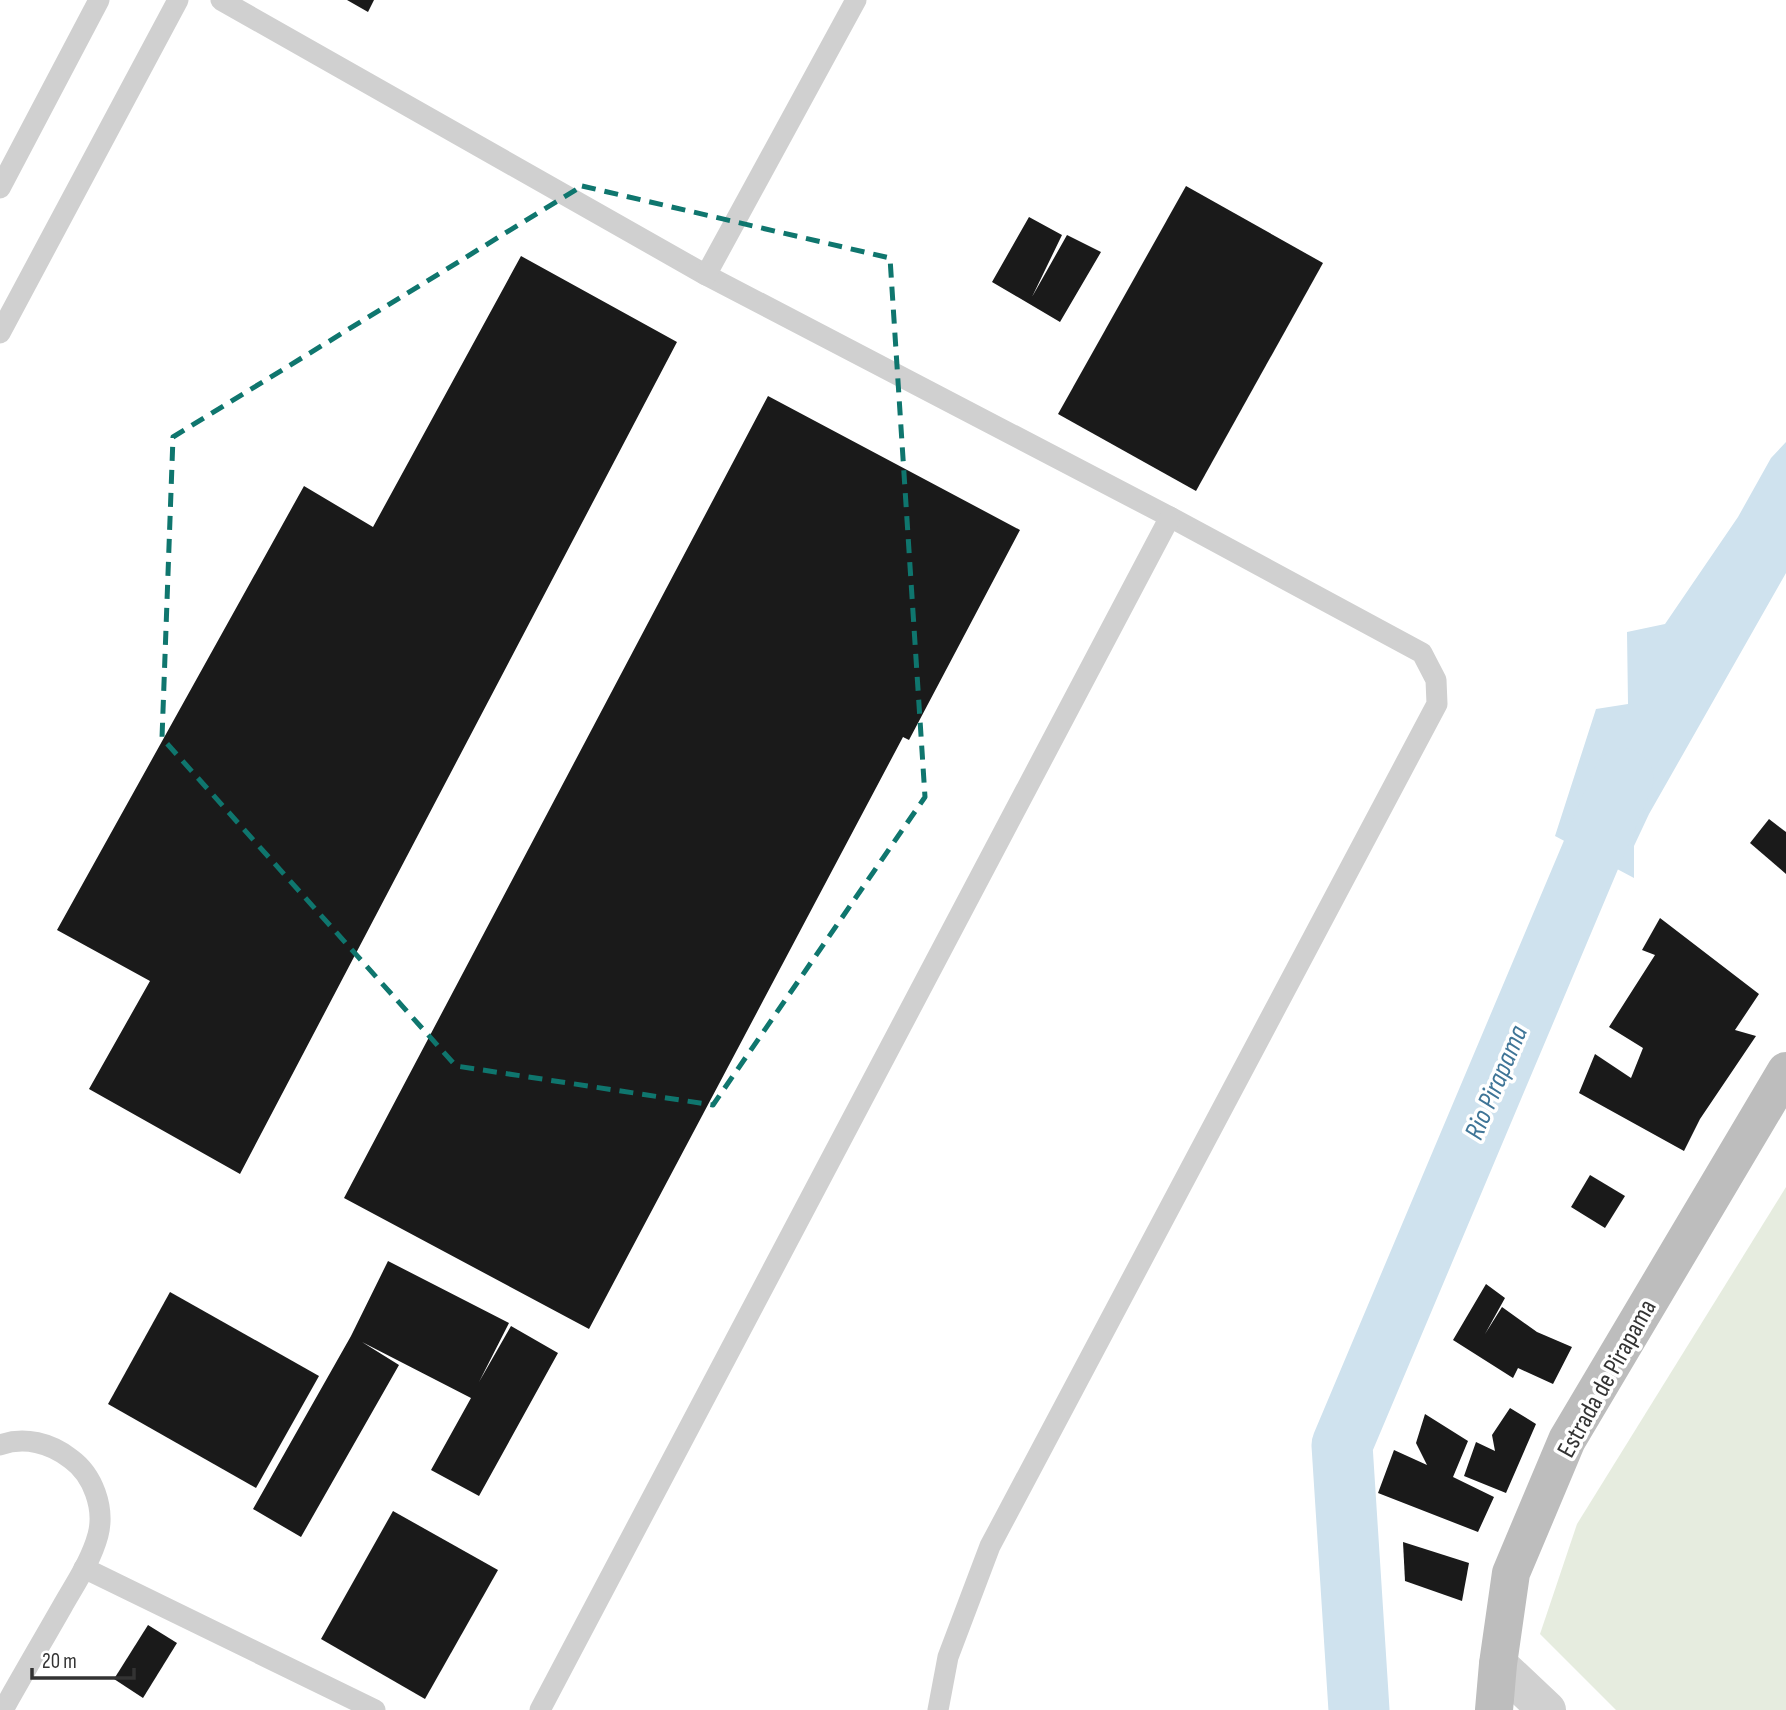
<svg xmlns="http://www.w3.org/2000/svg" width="1786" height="1710" viewBox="0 0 1786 1710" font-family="'Sofia Sans Condensed',sans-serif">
<rect width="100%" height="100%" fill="#fff"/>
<path fill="#e6ecdf" d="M1786,1187V1710H1616L1540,1634L1577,1524Z"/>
<path fill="#cfe2ee" d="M1786,442V573L1649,814L1634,846V878L1555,836L1596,709L1628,704L1627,632L1665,624L1738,517L1771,458Z"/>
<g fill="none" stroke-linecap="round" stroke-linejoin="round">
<path stroke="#cfe2ee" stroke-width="61" d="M1359,1710L1342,1445L1623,779"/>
</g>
<g fill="#1a1a1a">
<path d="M347,0H374L368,12Z"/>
<path d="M1186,186L1323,263L1196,491L1058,414Z"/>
<path d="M1029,217L1062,235L1032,297L1067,235L1101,252L1060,322L992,282Z"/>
<path d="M521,256L677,342L240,1174L89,1089L150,981L57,930L304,486L373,527Z"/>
<path d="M768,396L1020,530L909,740L903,737L589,1329L344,1198Z"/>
<path d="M1769,819L1786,832V874L1750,843Z"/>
<path d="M1660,918L1759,994L1735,1030L1756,1036L1700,1119L1684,1151L1579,1093L1595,1054L1631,1078L1643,1048L1609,1027L1655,955L1642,950Z"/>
<path d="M1590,1175L1625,1196L1605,1228L1571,1207Z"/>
<path d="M388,1261L509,1323L479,1382L511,1326L558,1353L479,1496L431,1470L471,1398L362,1342L399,1365L301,1537L253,1509L351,1336Z"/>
<path d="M1486,1284L1505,1298L1485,1334L1502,1307L1537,1332L1572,1347L1553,1384L1518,1368L1513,1378L1453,1340Z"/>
<path d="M170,1292L319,1376L256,1488L108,1404Z"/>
<path d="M1510,1408L1536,1424L1506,1493L1464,1476L1476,1442L1495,1451L1492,1435Z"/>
<path d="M1425,1414L1468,1441L1453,1477L1494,1497L1478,1532L1378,1493L1394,1450L1427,1465L1416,1443Z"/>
<path d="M393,1511L498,1570L425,1699L321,1639Z"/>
<path d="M1403,1542L1469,1563L1462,1601L1405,1581Z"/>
<path d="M148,1625L177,1643L143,1698L114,1679Z"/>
</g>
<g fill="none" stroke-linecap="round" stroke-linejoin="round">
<g stroke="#d0d0d0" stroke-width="21">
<path d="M221,0L706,275L1170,517L1422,653L1436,680L1437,704L990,1546L948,1657L938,1710"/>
<path d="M0,188L99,0"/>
<path d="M706,275L856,0"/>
<path d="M0,333L178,0"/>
<path d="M0,1445C24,1436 51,1443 71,1459C93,1475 105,1508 98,1535C91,1561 75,1584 62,1607C42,1642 22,1676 3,1710"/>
<path d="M84,1568L375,1710"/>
<path d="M540,1710L1170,517"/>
</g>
<path stroke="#d0d0d0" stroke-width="38" d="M1498,1664L1547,1710"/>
<path stroke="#bdbdbd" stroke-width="38" d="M1494,1710L1498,1664L1511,1573L1567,1440L1786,1071"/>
</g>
<path fill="none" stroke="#0f766e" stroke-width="5" stroke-dasharray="14 9" stroke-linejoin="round" d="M582,186L890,258L925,797L713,1105L456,1066L162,738L173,437Z"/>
<g text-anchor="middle" stroke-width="7" stroke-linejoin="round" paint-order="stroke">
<g font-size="26" fill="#333" stroke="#fff">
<text transform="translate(1606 1378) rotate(-61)" y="9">Estrada de Pirapama</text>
</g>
<g font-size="28" font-style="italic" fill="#3f7597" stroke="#fff">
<text transform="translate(1495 1082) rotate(-67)" y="10">Rio Pirapama</text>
</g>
</g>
<path d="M32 1668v10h102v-10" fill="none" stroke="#333333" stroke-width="3.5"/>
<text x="42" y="1668" font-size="21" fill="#333333" stroke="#ffffff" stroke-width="5" paint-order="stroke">20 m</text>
</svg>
